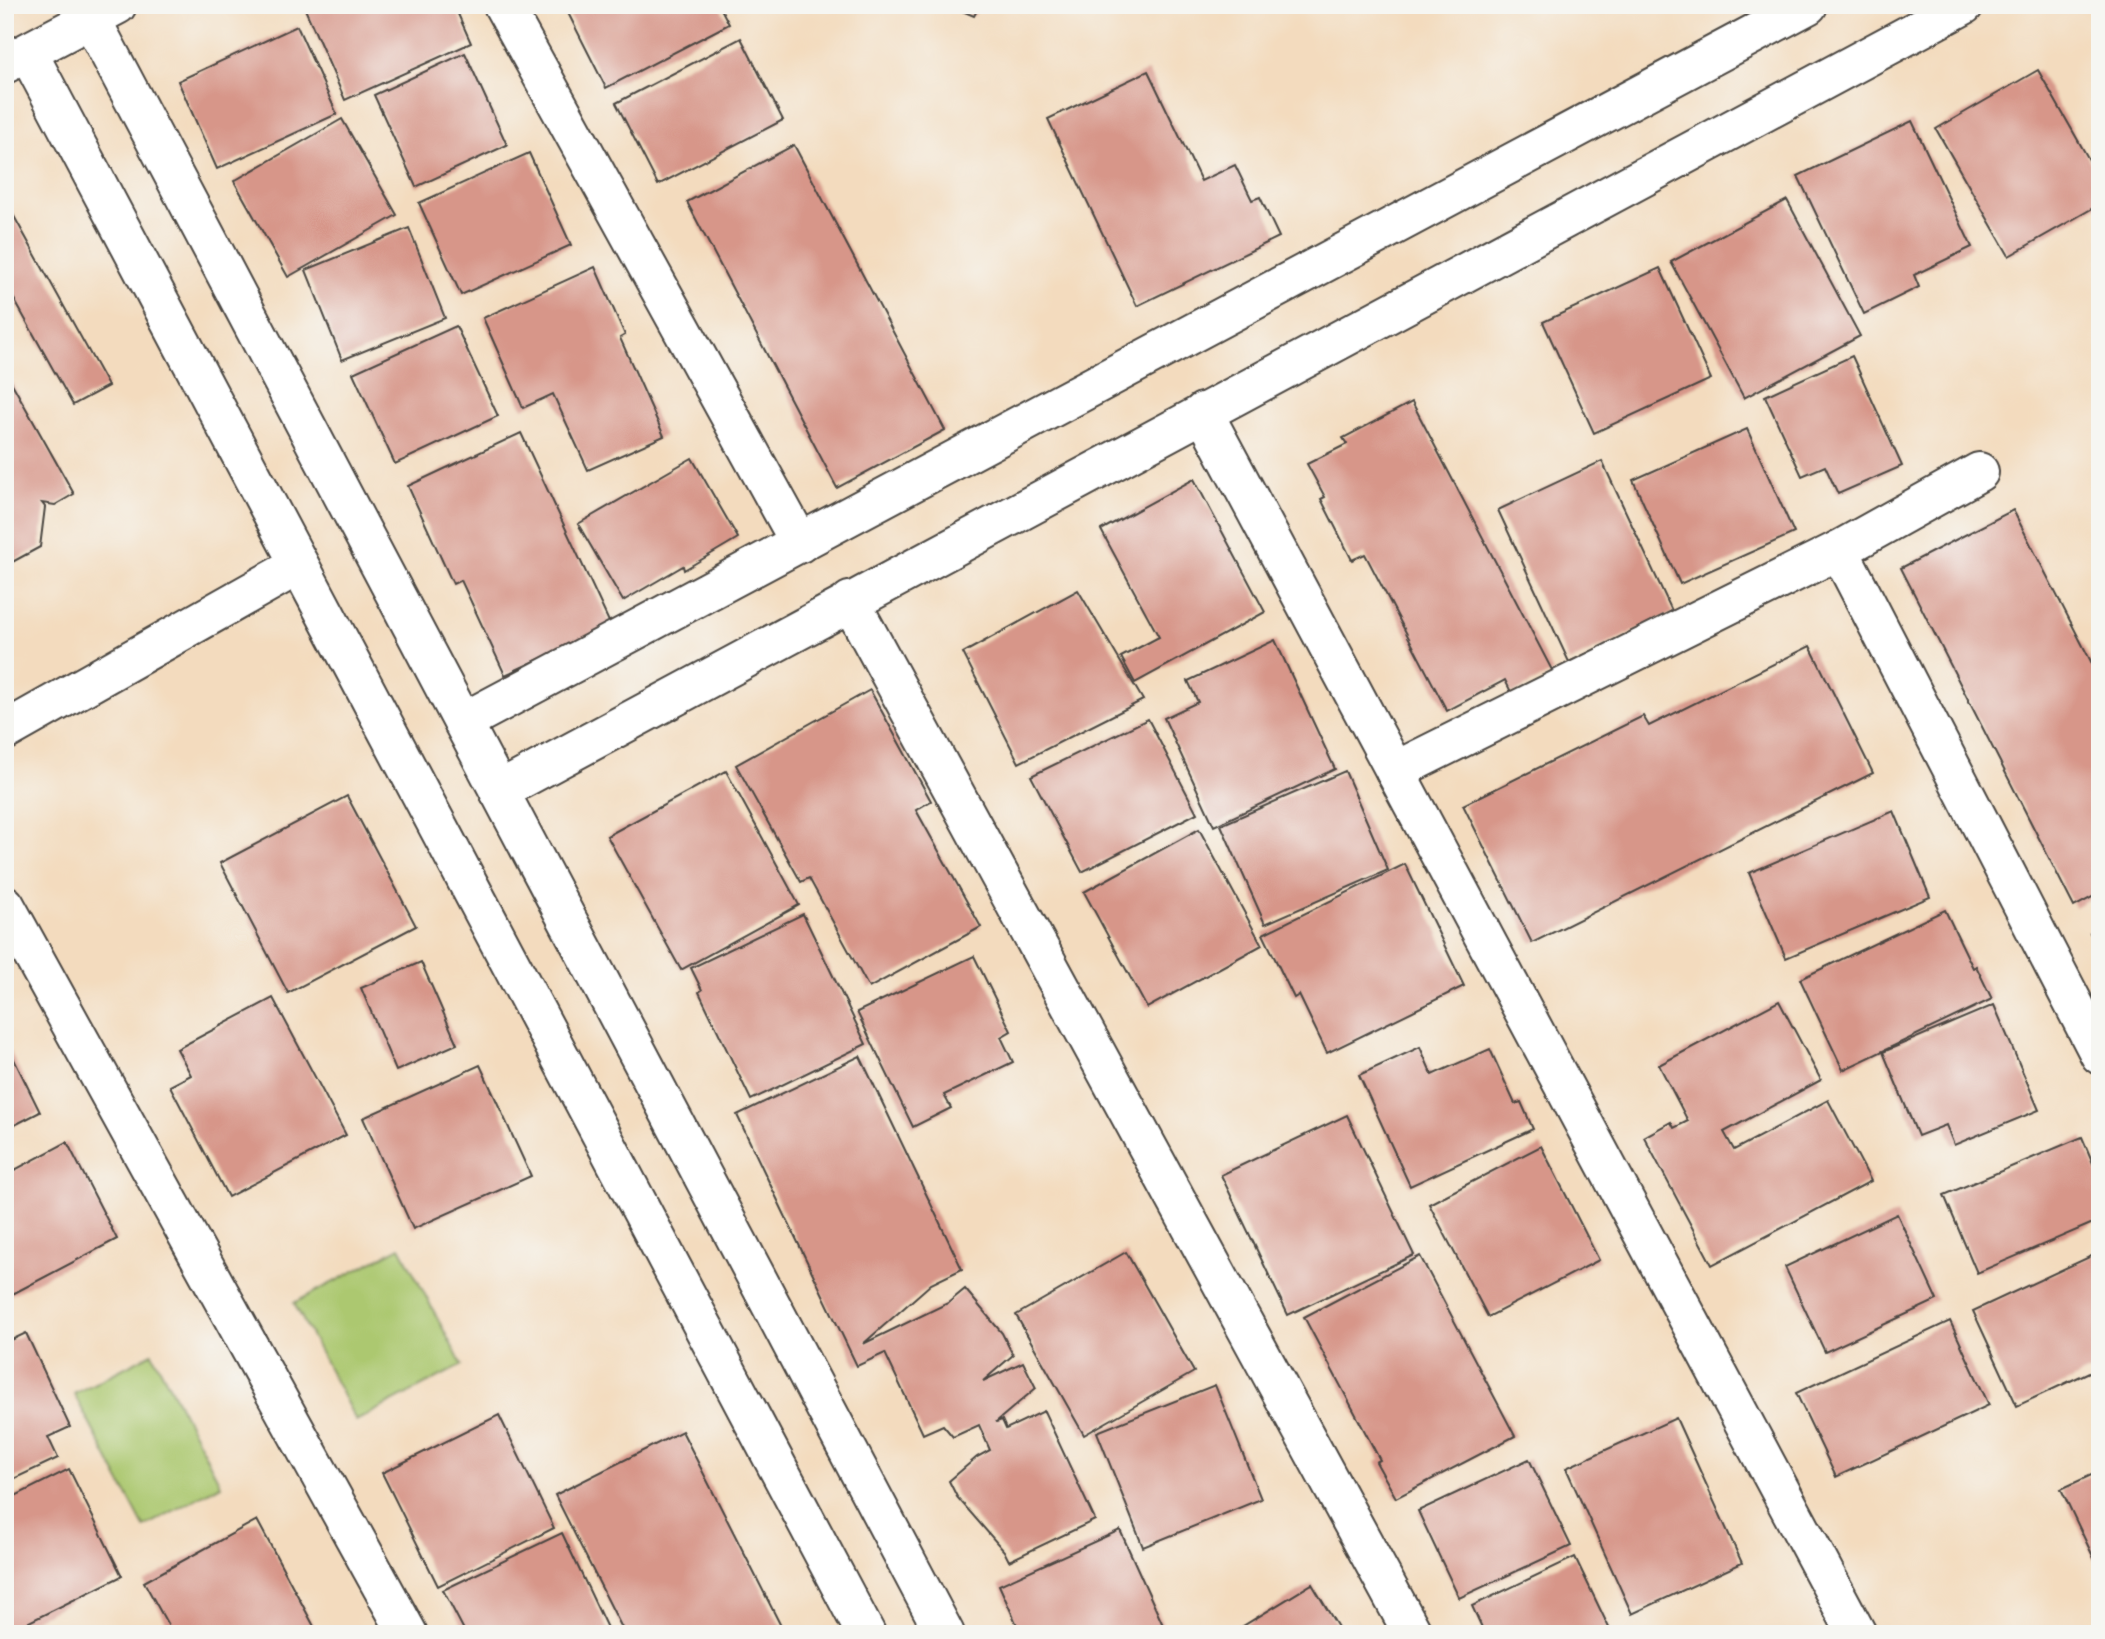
<svg xmlns="http://www.w3.org/2000/svg" width="2105" height="1639" viewBox="0 0 2105 1639" font-family="'Gentium Book Plus',serif">
<rect width="100%" height="100%" fill="#f6f6f2"/>
<filter id="ink" filterUnits="userSpaceOnUse"><feTurbulence type="fractalNoise" baseFrequency=".0143" numOctaves="2"/><feDisplacementMap in="SourceGraphic" scale="14" xChannelSelector="R" yChannelSelector="G"/><feConvolveMatrix kernelMatrix="1 2 1 2 8 2 1 2 1" color-interpolation-filters="sRGB"/></filter>
<filter id="wash" filterUnits="userSpaceOnUse"><feTurbulence type="fractalNoise" baseFrequency=".00686" numOctaves="4" result="noise"/><feDisplacementMap in="SourceGraphic" scale="28" xChannelSelector="R" yChannelSelector="G"/><feGaussianBlur stdDeviation="1.57" result="paint"/><feColorMatrix in="noise" values="0 0 0 0 0 0 0 0 0 0 0 0 0 0 0 0 0 1.4 0 .05"/><feComposite in="paint" operator="in"/></filter>
<g filter="url(#wash)">
<rect width="100%" height="100%" fill="#f3dbbe"/>
<g fill="#acc86f" stroke="#6c7a4d" stroke-width="2">
<path d="M400,1247L462,1365L356,1421L294,1303Z"/>
<path d="M152,1353L221,1485L144,1527L74,1394Z"/>
</g>
<g id="blocks">
<g fill="#d79689">
<path d="M314,5H454L471,43L345,100L305,9Z"/>
<path d="M564,5H719L729,24L606,88Z"/>
<path d="M948,5H980L974,16Z"/>
<path d="M297,26L337,114L217,169L178,81Z"/>
<path d="M741,38L783,120L658,185L616,103Z"/>
<path d="M465,53L507,145L416,187L374,95Z"/>
<path d="M2038,70L2100,179V204L2009,256L1936,129Z"/>
<path d="M1148,71L1201,181L1235,165L1252,200L1260,197L1279,237L1137,306L1048,119Z"/>
<path d="M342,119L397,215L288,277L234,181Z"/>
<path d="M1912,121L1972,247L1914,275L1919,287L1864,314L1798,176Z"/>
<path d="M794,145L945,430L837,488L687,202Z"/>
<path d="M529,153L571,245L461,295L419,203Z"/>
<path d="M5,200L108,386L73,405L5,283Z"/>
<path d="M1787,200L1860,336L1744,398L1671,262Z"/>
<path d="M409,228L445,318L342,360L306,270Z"/>
<path d="M595,267L625,335L620,338L664,436L588,470L553,394L523,408L483,318Z"/>
<path d="M1660,268L1711,379L1594,433L1543,322Z"/>
<path d="M456,326L498,416L395,464L353,373Z"/>
<path d="M1852,356L1902,466L1838,494L1825,466L1802,476L1765,396Z"/>
<path d="M5,371L74,494L55,505L42,503L45,507L40,547L5,566Z"/>
<path d="M1412,402L1553,672L1512,694L1505,680L1447,711L1365,554L1352,560L1321,499L1325,497L1307,464L1347,444L1343,438Z"/>
<path d="M1747,429L1794,533L1680,584L1633,480Z"/>
<path d="M521,433L611,626L505,675L461,580L453,584L408,486Z"/>
<path d="M692,458L738,538L684,570L683,566L623,601L578,524Z"/>
<path d="M1602,461L1673,613L1569,662L1498,510Z"/>
<path d="M1194,479L1265,612L1135,683L1121,657L1159,637L1101,530Z"/>
<path d="M2013,510L2100,679V893L2074,907L1901,568Z"/>
<path d="M1078,590L1143,700L1019,763L963,653Z"/>
<path d="M1275,640L1335,769L1214,826L1164,718L1198,702L1188,681Z"/>
<path d="M1810,646L1873,773L1532,943L1463,805L1643,716L1649,726Z"/>
<path d="M870,690L931,801L916,810L981,927L869,988L809,878L801,882L736,765Z"/>
<path d="M1148,719L1197,813L1082,872L1031,776Z"/>
<path d="M726,771L799,905L681,970L607,836Z"/>
<path d="M1345,771L1388,870L1265,924L1221,825Z"/>
<path d="M347,796L416,926L288,993L220,863Z"/>
<path d="M1894,811L1930,897L1786,958L1749,873Z"/>
<path d="M1199,829L1262,945L1147,1008L1084,892Z"/>
<path d="M1405,864L1464,986L1327,1053L1299,995L1294,998L1263,934Z"/>
<path d="M1945,910L1973,968L1976,966L1992,999L1843,1070L1800,979Z"/>
<path d="M803,914L866,1044L751,1100L699,992L702,990L691,968Z"/>
<path d="M2100,928V951L2090,933Z"/>
<path d="M974,956L1011,1031L1001,1037L1013,1062L944,1095L951,1108L913,1127L857,1012Z"/>
<path d="M421,962L457,1044L396,1071L361,988Z"/>
<path d="M273,998L346,1135L228,1197L170,1086L191,1075L177,1049Z"/>
<path d="M1779,1001L1821,1080L1724,1132L1734,1150L1828,1100L1871,1181L1712,1265L1644,1137L1671,1122L1674,1128L1688,1121L1659,1065Z"/>
<path d="M1994,1005L2039,1110L1954,1145L1946,1125L1918,1136L1883,1052Z"/>
<path d="M5,1041L40,1112L5,1130Z"/>
<path d="M1420,1047L1432,1075L1490,1049L1515,1104L1521,1102L1533,1129L1410,1186L1359,1075Z"/>
<path d="M860,1056L962,1269L931,1284L863,1344L948,1303L965,1289L1002,1333L1013,1355L983,1381L1023,1362L1036,1388L996,1422L1002,1420L1006,1429L1044,1411L1095,1520L1009,1561L1004,1551L957,1497L949,1481L977,1457L990,1450L979,1425L953,1437L943,1425L923,1434L885,1353L857,1366L737,1115Z"/>
<path d="M480,1065L531,1176L413,1229L363,1118Z"/>
<path d="M1347,1115L1414,1255L1288,1315L1221,1175Z"/>
<path d="M2082,1137L2100,1180V1220L1977,1273L1944,1195Z"/>
<path d="M67,1142L117,1239L5,1298V1156L13,1171Z"/>
<path d="M1541,1146L1599,1260L1488,1317L1429,1204Z"/>
<path d="M1897,1214L1937,1300L1825,1352L1785,1267Z"/>
<path d="M1126,1252L1194,1372L1084,1435L1016,1315Z"/>
<path d="M2100,1252V1367L2017,1406L1973,1311Z"/>
<path d="M1420,1256L1515,1436L1396,1498L1376,1462L1380,1460L1304,1317Z"/>
<path d="M1950,1321L1989,1405L1836,1477L1796,1393Z"/>
<path d="M26,1333L70,1427L48,1437L58,1458L5,1483V1343Z"/>
<path d="M1215,1385L1261,1499L1143,1547L1097,1432Z"/>
<path d="M499,1415L554,1528L438,1586L382,1473Z"/>
<path d="M1676,1418L1742,1563L1632,1614L1566,1468Z"/>
<path d="M682,1431L749,1563L785,1634H625L555,1495Z"/>
<path d="M1529,1459L1571,1546L1459,1598L1418,1511Z"/>
<path d="M69,1469L122,1576L5,1634V1501Z"/>
<path d="M2100,1471V1571L2061,1489Z"/>
<path d="M257,1520L317,1632L314,1634H173L144,1582Z"/>
<path d="M1120,1530L1167,1634H1021L999,1585Z"/>
<path d="M562,1533L608,1630L599,1634H466L443,1590Z"/>
<path d="M1575,1557L1612,1634H1485L1472,1606Z"/>
<path d="M1312,1584L1342,1634H1230Z"/>
</g>
</g>
</g>
<g filter="url(#ink)">
<use href="#blocks" fill-opacity="0" stroke="#494541" stroke-width="2"/>
<g fill="none" stroke-linecap="round" stroke-linejoin="round">
<defs>
<g id="minor">
<path d="M503,5L800,543"/>
<path d="M91,19L945,1634"/>
<path d="M28,53L866,1634"/>
<path d="M5,64L117,5"/>
<path d="M1203,412L1857,1634"/>
<path d="M1839,550L2100,1055"/>
<path d="M850,601L1413,1634"/>
<path d="M463,722L1808,5"/>
<path d="M5,731L299,565"/>
<path d="M1395,771L1839,550L1979,472"/>
<path d="M499,791L1964,5"/>
<path d="M5,905L408,1634"/>
</g>
</defs>
<use href="#minor" stroke="#494541" stroke-width="42"/>
<use href="#minor" stroke="#fff" stroke-width="38"/>
</g>
</g>
<rect width="2105" height="1639" fill="none" stroke="#f6f6f2" stroke-width="28"/>
</svg>
